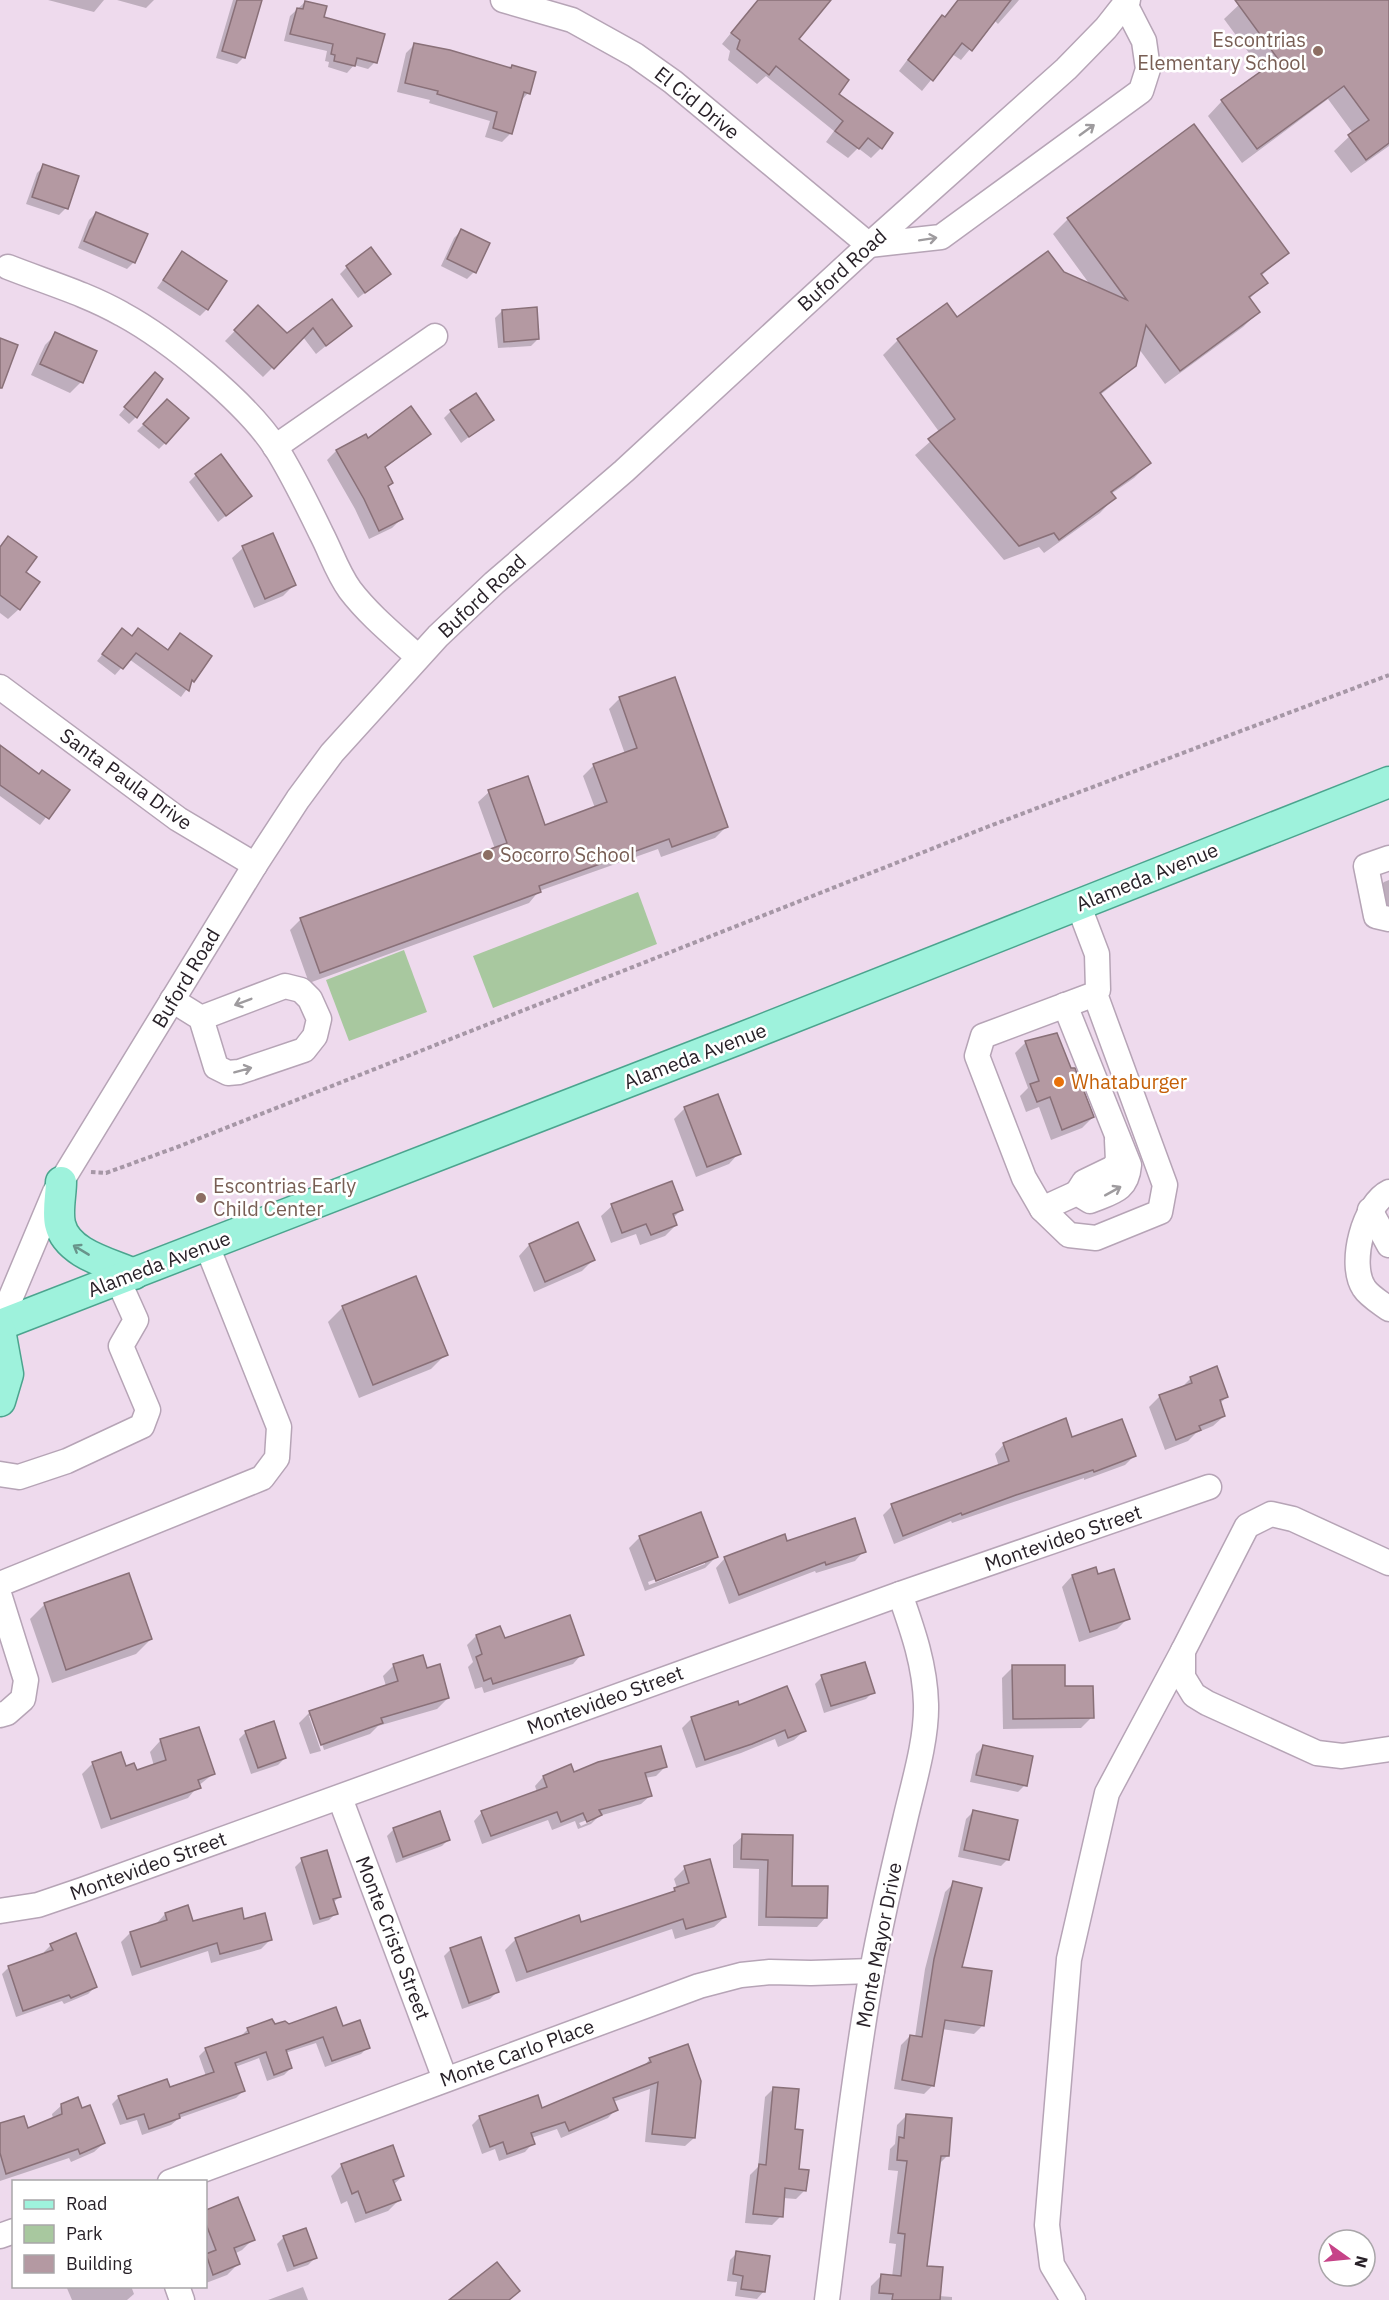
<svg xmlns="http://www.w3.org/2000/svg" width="1389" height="2300" viewBox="0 0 1389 2300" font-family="'IBM Plex Sans',sans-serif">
<rect width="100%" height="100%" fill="#eedaed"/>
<g fill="#a8c89f">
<path d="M638,892L657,944L493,1008L473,956Z"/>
<path d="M404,950L427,1012L349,1041L326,980Z"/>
</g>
<g fill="#0003" fill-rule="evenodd">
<path d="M48,0H104L94,12Z"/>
<path d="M117,0H154L146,8Z"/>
<path d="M233,0H261L244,57L237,64L216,58Z"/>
<path d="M758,0H817L797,39L836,94L881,148L871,158L858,148L848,158L826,142L834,131L766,76L757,84L728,60L730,51L722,44Z"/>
<path d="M960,0H1019L998,24L994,20L961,60L952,54L922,91L899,71L932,27L942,17L944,18Z"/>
<path d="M1244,0H1389V146L1351,173L1334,151L1353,133L1328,99L1242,163L1208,116L1222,101L1263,72L1224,19Z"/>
<path d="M305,2L375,62L368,69L354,65L347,73L328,67L329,62L325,61L327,51L284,41L290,16Z"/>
<path d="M415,44L509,69L512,66L528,93L520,102L511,133L502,142L485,137L490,121L429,103L430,100L397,92L406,53Z"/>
<path d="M1194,126L1287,253L1261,276L1266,283L1248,300L1258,312L1243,327L1165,384L1139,349L1134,365L1119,380L1100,395L1149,463L1134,478L1111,494L1114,498L1100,513L1044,553L1039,547L1004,560L915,455L940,433L883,355L898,340L947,305L957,319L1063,273L1091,286L1053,234L1068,219Z"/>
<path d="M44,166L66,208L59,215L26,204L37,173Z"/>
<path d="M96,213L134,262L127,269L78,248L89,220Z"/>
<path d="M461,231L474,272L467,279L441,266L454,238Z"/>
<path d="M182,253L207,309L200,316L157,288Z"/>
<path d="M347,267L389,274L358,298L340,274Z"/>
<path d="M331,302L350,326L316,354L303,337L263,377L225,341L258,307L287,335Z"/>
<path d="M502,311L538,339L531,346L498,348L495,318Z"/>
<path d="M56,334L95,352L81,382L70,393L31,375L45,345Z"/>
<path d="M161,379L136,417L129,424L119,415L148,381Z"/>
<path d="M167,401L165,443L159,449L137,431Z"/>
<path d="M451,411L492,419L461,443L444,418Z"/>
<path d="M429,434L384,469L391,483L387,487L401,519L392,528L369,539L355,509L327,460L336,451L366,436L368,440Z"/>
<path d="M196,475L250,496L218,522L189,482Z"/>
<path d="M8,538L23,572L19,609L8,619L0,613V546Z"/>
<path d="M243,548L294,585L283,596L254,608L232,558Z"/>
<path d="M122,630L131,637L167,651L180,635L210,657L181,697L129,659L115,675L97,661Z"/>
<path d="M620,698L726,827L715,838L661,857L658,849L539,891L529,903L309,983L290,930L301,919L495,849L478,802L489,792L544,826L595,808L583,776L594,765L625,754L609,709Z"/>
<path d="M0,756L67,790L40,825L0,796Z"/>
<path d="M1389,880V911L1373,893L1384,882Z"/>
<path d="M1026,1042L1070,1070L1093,1117L1082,1128L1051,1140L1039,1107L1026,1112L1020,1096L1028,1088L1015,1053Z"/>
<path d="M685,1108L739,1153L729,1164L696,1177L674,1119Z"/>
<path d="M671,1183L681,1210L673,1218L676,1225L665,1236L640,1245L636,1234L611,1243L601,1216L612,1206Z"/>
<path d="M529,1245L593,1260L582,1271L534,1292L519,1256Z"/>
<path d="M415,1278L446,1354L431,1369L359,1398L328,1322L342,1308Z"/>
<path d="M1191,1378L1227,1397L1219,1404L1224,1416L1213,1426L1196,1433L1188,1441L1165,1450L1149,1407L1160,1396L1180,1389Z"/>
<path d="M1071,1439L1134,1456L1125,1465L1084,1480V1478L952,1523L951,1521L894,1544L883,1515L892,1506L999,1467L995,1454L1004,1444Z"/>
<path d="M640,1537L716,1557L705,1568L645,1591L629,1548ZM705,1560V1564L649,1585L648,1582Z"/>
<path d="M786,1543L864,1551L855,1561L816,1573L815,1571L729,1604L716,1568L725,1558Z"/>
<path d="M1095,1569L1097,1576L1128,1618L1117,1629L1079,1642L1062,1587L1072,1576Z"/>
<path d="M45,1604L151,1639L136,1654L52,1683L30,1619Z"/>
<path d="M476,1636L504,1640L582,1654L573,1664L484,1693L482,1687L475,1689L468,1667L473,1662L467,1645Z"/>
<path d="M394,1665L426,1670L448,1698L437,1709L378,1726L370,1734L324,1750L313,1716H309L321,1751L310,1754L299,1723L310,1712L386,1686L383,1676Z"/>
<path d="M1013,1667L1064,1688L1092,1717L1081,1728L1003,1729L1002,1678Z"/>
<path d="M822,1677L873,1692L866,1699L824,1713L815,1684Z"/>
<path d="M739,1707L804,1731L794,1740L778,1747L775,1739L741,1753L696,1768L682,1728L692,1718Z"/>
<path d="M198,1728L213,1774L198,1786L188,1798L101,1829L82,1774L93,1763L136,1772L154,1766L150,1752L160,1741Z"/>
<path d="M246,1732L285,1758L278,1765L251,1774L239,1739Z"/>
<path d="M983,1747L1025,1785L1018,1792L970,1782L976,1754Z"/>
<path d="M570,1766L574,1774L665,1767L656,1776L645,1778L650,1796L641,1804L599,1816L591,1824L578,1829L575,1821L552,1830L548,1820L482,1844L474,1821L482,1812L537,1792L535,1786L543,1777ZM592,1818V1821L581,1826L579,1823Z"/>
<path d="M973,1812L1008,1859L1001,1866L958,1857L966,1819Z"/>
<path d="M394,1829L449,1839L442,1846L396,1863L387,1836Z"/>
<path d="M743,1836L791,1837V1887L826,1917L817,1927L758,1926L759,1869L733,1868V1845Z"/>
<path d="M302,1860L340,1896L333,1903L336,1913L329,1920L313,1925L295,1867Z"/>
<path d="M685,1868L725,1917L714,1927L675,1939L672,1929L516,1982L505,1950L516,1939L578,1917L580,1923L669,1895L677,1888L674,1879Z"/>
<path d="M954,1883L960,1968L983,2025L974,2034L942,2029L933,2085L924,2094L894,2089L901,2045L910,2036L915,2037L925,1969L945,1892Z"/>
<path d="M165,1914L192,1923L243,1920L270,1940L261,1949L211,1963L208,1951L132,1976L121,1942L130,1933L156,1924Z"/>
<path d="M51,1945L95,1987L88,1994L64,2004L62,2001L16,2017L2,1974L9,1967L45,1954L44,1952Z"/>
<path d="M451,1949L497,1992L490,1999L462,2009L444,1956Z"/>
<path d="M274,2025L342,2028L368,2047L361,2054L325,2067L316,2043L285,2053L291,2068L284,2075L267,2081L259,2058L235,2067L243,2091L236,2098L179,2118L171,2125L142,2135L137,2120L120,2125L112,2104L119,2097L169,2089L206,2076L199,2056L206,2049L241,2036L248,2029Z"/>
<path d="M650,2059L694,2138L685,2146L645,2142L650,2089L613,2102L616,2109L608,2118L561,2138L557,2129L531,2138L533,2143L525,2152L499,2161L495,2149L482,2154L472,2125L480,2117L541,2110L643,2067Z"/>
<path d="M774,2088L794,2130L798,2170L805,2190L796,2199L783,2198L781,2216L772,2225L745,2223L750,2175L758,2167L765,2097Z"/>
<path d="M62,2105L104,2143L94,2152L71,2162L69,2158L0,2181V2125L27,2130L53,2119L52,2114Z"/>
<path d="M907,2115L947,2156L938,2165L925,2267L939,2296L952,2297V2300H870L871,2286L881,2276L892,2277L896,2244L889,2243L898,2171L888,2170L890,2149L895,2144L897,2125Z"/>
<path d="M342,2165L403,2176L393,2185L399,2200L388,2211L355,2223L347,2201L341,2204L331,2176Z"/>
<path d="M237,2199L253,2239L242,2250L234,2254L238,2264L227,2275L206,2283V2211Z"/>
<path d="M284,2237L315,2258L308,2265L287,2272L277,2244Z"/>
<path d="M737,2253L764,2291L757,2299L735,2296L737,2282L727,2281L730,2260Z"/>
<path d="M66,2286H131L134,2294L127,2300H72Z"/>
<path d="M303,2287L308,2300H268Z"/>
</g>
<g fill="#b499a2" stroke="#897078" stroke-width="1.5">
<path d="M237,0H262L245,58L222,51Z"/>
<path d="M758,0H831L799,39L849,80L839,94L893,133L882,149L868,138L859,149L835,131L843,121L776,66L769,75L737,49L740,40L731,33Z"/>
<path d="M958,0H1011L972,51L962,43L933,81L908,60L942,15L945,17Z"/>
<path d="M1235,0H1389V143L1366,160L1348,135L1369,120L1344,86L1257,149L1221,100L1278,59Z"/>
<path d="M305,1L327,6L324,17L385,34L377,63L357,58L355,66L334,61L335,55L331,54L333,44L290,34L297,8L303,9Z"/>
<path d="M414,43L450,50L511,68L512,65L536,72L530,94L524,92L512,134L493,128L497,112L437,94L438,91L405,83Z"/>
<path d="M1194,124L1289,253L1261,274L1268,283L1249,297L1260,312L1180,371L1146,325L1136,366L1100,393L1151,463L1111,492L1116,498L1059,540L1054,533L1019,546L928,439L955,419L897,339L947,303L957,317L1048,251L1064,272L1127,300L1067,218Z"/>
<path d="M43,164L79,176L68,209L32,197Z"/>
<path d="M96,212L148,234L135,263L84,241Z"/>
<path d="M461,229L490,243L476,273L447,259Z"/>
<path d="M371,247L391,274L365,293L346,266Z"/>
<path d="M182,251L227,281L208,310L163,280Z"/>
<path d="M332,299L352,326L326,346L313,328L274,369L234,330L258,305L287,333Z"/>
<path d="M537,307L539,339L504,342L502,310Z"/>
<path d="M55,332L97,351L83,383L40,364Z"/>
<path d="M0,338L18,345L2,388H0Z"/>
<path d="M155,372L163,379L137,418L124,407Z"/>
<path d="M476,393L494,420L469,437L450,410Z"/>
<path d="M167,399L189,418L166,444L143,424Z"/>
<path d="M411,406L431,434L385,467L393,483L388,486L403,519L379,531L364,499L336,450L366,434L368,438Z"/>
<path d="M221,454L252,496L226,516L195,474Z"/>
<path d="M273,533L296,585L265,599L242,546Z"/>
<path d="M8,536L37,557L26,572L40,582L20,610L0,595V547Z"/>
<path d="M122,628L132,636L138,628L168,650L180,633L212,656L194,682L192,680L189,691L136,653L123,669L102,654Z"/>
<path d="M675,677L728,827L672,847L669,839L539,886L541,892L320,973L300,918L507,843L488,790L528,776L545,825L607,802L593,764L637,748L619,697Z"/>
<path d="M0,745L39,774L42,770L70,790L49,819L0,785Z"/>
<path d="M1057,1033L1071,1068H1075L1094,1117L1062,1130L1050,1097L1037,1102L1030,1084L1039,1081L1025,1041Z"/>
<path d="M718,1094L741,1154L707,1167L684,1107Z"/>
<path d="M672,1181L683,1210L673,1214L677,1225L651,1235L646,1224L622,1233L611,1204Z"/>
<path d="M578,1222L595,1260L545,1282L529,1244Z"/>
<path d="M416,1276L448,1355L373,1385L342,1306Z"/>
<path d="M1217,1366L1228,1397L1220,1400L1225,1416L1199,1426L1201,1430L1176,1440L1159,1395L1192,1383L1190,1377Z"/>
<path d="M1066,1418L1072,1437L1122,1419L1136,1456L1094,1472L1093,1470L1016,1495L962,1515L961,1513L903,1536L891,1504L1009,1461L1003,1443Z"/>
<path d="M701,1512L718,1557L656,1581L639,1536Z"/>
<path d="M855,1518L866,1552L826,1565L825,1562L739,1595L724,1557L785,1534L787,1541Z"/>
<path d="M1096,1567L1098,1574L1114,1569L1130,1619L1090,1632L1072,1575Z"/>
<path d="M129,1573L152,1639L66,1670L44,1603Z"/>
<path d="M570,1615L584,1655L493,1684L491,1678L484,1681L476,1657L482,1654L476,1635L500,1626L505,1638Z"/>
<path d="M423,1655L427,1668L440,1664L449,1698L381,1718L383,1723L321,1745L309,1711L398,1681L393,1664Z"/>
<path d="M865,1662L875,1693L831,1706L821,1675Z"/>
<path d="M1012,1665H1065V1686H1093L1094,1718L1013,1719Z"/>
<path d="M787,1686L806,1731L788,1738L785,1730L752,1744L705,1760L691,1717L738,1701L739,1705Z"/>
<path d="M274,1721L286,1758L258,1768L245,1731Z"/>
<path d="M199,1727L215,1774L198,1780L201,1788L111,1819L92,1762L121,1752L126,1766L134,1763L137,1770L166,1760L160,1739Z"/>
<path d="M983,1745L1033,1756L1027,1786L976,1775Z"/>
<path d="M661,1746L667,1767L645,1773L652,1796L599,1810L602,1815L587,1822L583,1813L561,1822L557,1812L491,1836L481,1811L547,1787L543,1776L571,1764L574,1772L598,1762Z"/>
<path d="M973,1810L1018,1820L1009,1860L964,1850Z"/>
<path d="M440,1811L450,1840L403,1857L393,1828Z"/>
<path d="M742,1834L793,1835L792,1886H828L827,1918L766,1917L768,1860L741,1859Z"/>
<path d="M327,1850L341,1897L333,1899L338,1914L320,1919L301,1858Z"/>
<path d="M710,1859L726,1917L686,1929L683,1919L527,1972L515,1938L579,1915L581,1922L675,1891L674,1888L689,1883L684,1866Z"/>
<path d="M953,1881L982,1888L962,1967L992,1971L984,2026L945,2020L934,2086L902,2080L910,2035L922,2037L934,1959Z"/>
<path d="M188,1905L193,1921L242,1908L244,1919L265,1913L272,1940L220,1954L217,1943L141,1967L130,1932L167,1920L165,1913Z"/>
<path d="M76,1933L97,1987L71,1998L69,1995L23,2011L8,1966L53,1950L50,1944Z"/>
<path d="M481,1937L499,1992L469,2003L450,1948Z"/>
<path d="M336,2007L343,2026L360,2020L370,2048L332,2061L323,2037L286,2050L292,2068L274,2075L266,2052L235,2063L245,2091L179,2114L180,2118L149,2129L144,2114L127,2119L118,2096L167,2079L170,2087L214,2072L205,2048L249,2033L247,2028L272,2019L275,2024L285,2021L289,2024Z"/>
<path d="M688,2044L701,2081L695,2138L652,2134L658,2082L613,2098L618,2110L569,2131L565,2122L531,2133L535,2144L507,2154L503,2142L490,2147L479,2116L538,2095L542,2108L651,2062L649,2058Z"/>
<path d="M773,2087L799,2089L795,2129L803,2130L799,2169L809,2170L806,2191L785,2188L783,2217L753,2214L759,2164L766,2165Z"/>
<path d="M78,2097L82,2108L90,2105L105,2143L80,2154L78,2149L6,2174L0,2153V2123L24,2116L28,2128L62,2114L61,2104Z"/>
<path d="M906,2114L952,2118L949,2156H941L927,2266L943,2267L940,2300H892L893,2294L879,2293L881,2274L901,2276L905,2234L898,2233L907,2161L897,2160L899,2137L904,2138Z"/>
<path d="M393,2145L404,2176L393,2180L401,2200L366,2213L358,2191L352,2194L341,2164Z"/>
<path d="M238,2197L255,2240L234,2248L240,2264L213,2275L206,2254L216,2250L206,2224V2210Z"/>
<path d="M306,2228L317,2258L294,2266L283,2236Z"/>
<path d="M736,2251L770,2256L765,2292L741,2289L743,2276L733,2274Z"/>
<path d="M497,2262L520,2291L509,2300H449Z"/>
</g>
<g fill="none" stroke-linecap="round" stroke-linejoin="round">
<defs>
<g id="minor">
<path d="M503,0L572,20L635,55L673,82L869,245L941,237L1141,91L1148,69L1144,41L1125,4"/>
<path d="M8,267C46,282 87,294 122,314C170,340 247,403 276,448C293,475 307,504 321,533C331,552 337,572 350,590C369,615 395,636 418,657"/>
<path d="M275,447L435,336"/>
<path d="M0,687L178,819L255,865"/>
<path d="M1389,858L1366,866L1376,916L1389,919"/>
<path d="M1078,904L1097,954L1098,990L1095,994L1165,1185L1160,1212L1096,1238L1069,1235L1042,1209L1024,1178L977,1056L983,1036L1095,994"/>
<path d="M172,1000L201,1018L216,1067L228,1073L239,1072L304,1050L315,1036L319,1019L310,999L301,990L285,986L201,1018"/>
<path d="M1389,1192C1364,1204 1348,1264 1364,1288C1369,1296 1381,1303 1389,1309"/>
<path d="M1077,1193L1084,1182L1113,1168L1118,1161L1117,1140"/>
<path d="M1042,1209L1077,1193L1090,1201C1112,1192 1127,1191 1129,1165L1065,1005"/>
<path d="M1370,1210L1389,1245"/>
<path d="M0,1323L55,1192L255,865L298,799L332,753L438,636L494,583L624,471L869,245L1066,69L1106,28L1128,0"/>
<path d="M0,1474L19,1477L67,1461L142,1426L148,1410L121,1346L136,1320L118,1280"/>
<path d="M1389,1563L1293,1519L1271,1514L1247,1526L1183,1651V1677L1194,1695L1207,1703L1317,1753L1342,1756L1389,1749"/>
<path d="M0,1584L262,1478L277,1458L279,1427L207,1246"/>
<path d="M0,1597L26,1680L23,1699L7,1713L0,1715"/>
<path d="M340,1798L445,2079"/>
<path d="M0,1911L38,1905L82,1890L900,1594L1209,1487"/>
<path d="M170,2182L699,1986L741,1975L770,1972L811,1973L872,1971"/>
<path d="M0,2236L14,2231"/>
<path d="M177,2286L182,2300"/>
<path d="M827,2300C841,2190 853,2080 872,1971C881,1921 893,1870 905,1820C913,1785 927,1740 926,1704C925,1665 913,1631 900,1594"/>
<path d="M1073,2300L1052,2265L1047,2225L1069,1959L1107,1793L1183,1651"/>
</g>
<g id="major">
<path d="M61,1182C61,1194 57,1211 60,1224C67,1254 109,1263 134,1274"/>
<path d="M0,1325L736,1040L1389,782"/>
<path d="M0,1330L8,1374L0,1401"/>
</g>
</defs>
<use href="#minor" stroke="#b6a4b6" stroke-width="27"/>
<use href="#major" stroke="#4ba48e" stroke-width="33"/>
<path stroke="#a697a6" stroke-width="4" stroke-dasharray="4.5 3" stroke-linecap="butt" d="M91,1172L106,1173L180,1146L987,827L1389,675"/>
<use href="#minor" stroke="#fff" stroke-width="24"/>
<use href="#major" stroke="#9ef2dc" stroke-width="30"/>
</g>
<defs><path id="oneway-shaft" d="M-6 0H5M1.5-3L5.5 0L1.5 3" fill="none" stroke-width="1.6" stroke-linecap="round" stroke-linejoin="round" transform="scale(1.5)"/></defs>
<g stroke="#9e9b9e">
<use href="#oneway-shaft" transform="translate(1087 130) rotate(-36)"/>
<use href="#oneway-shaft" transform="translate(928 239) rotate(-9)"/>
<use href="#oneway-shaft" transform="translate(243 1002) rotate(159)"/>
<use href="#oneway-shaft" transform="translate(243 1070) rotate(-15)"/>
<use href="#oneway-shaft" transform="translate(1113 1191) rotate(-29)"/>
</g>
<use stroke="#69948b" href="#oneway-shaft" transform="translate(81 1250) rotate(-149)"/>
<g fill="#8d6e63" stroke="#fff" stroke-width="2">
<circle cx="1318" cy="51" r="6"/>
<circle cx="488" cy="855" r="6"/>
<circle cx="201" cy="1198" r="6"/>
</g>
<circle fill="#e8710a" stroke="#fff" stroke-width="2" cx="1059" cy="1082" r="6"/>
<g text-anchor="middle" stroke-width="5" stroke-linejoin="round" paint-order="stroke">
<g font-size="20" fill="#785e54" stroke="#fff" text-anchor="start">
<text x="1306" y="47" text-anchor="end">Escontrias<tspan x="1306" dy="23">Elementary School</tspan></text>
<text x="500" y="862">Socorro School</text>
<text x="213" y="1193">Escontrias Early<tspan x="213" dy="23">Child Center</tspan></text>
</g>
<g font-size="20" fill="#282128" stroke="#fff">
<text transform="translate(697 103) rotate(39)" y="7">El Cid Drive</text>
<text transform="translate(842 270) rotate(-42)" y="7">Buford Road</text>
<text transform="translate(482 596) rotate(-43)" y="7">Buford Road</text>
<text transform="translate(126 779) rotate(36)" y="7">Santa Paula Drive</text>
<text transform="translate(1147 877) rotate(-22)" y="7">Alameda Avenue</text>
<text transform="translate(186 978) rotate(-59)" y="7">Buford Road</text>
<text transform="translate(695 1056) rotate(-21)" y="7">Alameda Avenue</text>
<text transform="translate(159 1264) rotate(-21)" y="7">Alameda Avenue</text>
<text transform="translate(1063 1538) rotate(-19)" y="7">Montevideo Street</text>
<text transform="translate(605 1700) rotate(-20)" y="7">Montevideo Street</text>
<text transform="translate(148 1866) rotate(-20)" y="7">Montevideo Street</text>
<text transform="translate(393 1938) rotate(69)" y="7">Monte Cristo Street</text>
<text transform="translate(879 1945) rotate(-79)" y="7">Monte Mayor Drive</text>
<text transform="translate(517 2053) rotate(-20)" y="7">Monte Carlo Place</text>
</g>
<g font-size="20" fill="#c56008" stroke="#fff" text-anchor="start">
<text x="1071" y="1089">Whataburger</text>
</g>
</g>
<rect x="12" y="2180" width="195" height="108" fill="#ffffff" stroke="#a9a6a9" stroke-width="1.5"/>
<rect x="24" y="2200" width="30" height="9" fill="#9ef2dc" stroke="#a9a6a9" stroke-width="1.5"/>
<text x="66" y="2210" font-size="18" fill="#282128">Road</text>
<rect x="24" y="2225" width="30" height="18" fill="#a8c89f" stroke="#a9a6a9" stroke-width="1.5"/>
<text x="66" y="2240" font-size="18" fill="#282128">Park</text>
<rect x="24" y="2255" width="30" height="18" fill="#b499a2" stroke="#a9a6a9" stroke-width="1.5"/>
<text x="66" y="2270" font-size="18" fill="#282128">Building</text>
<g transform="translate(1347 2258) rotate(105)"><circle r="28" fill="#ffffff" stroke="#a9a6a9" stroke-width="1.5"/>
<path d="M0-4.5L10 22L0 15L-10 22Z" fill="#c64388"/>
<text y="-9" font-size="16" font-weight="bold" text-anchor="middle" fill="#282128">N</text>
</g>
</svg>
